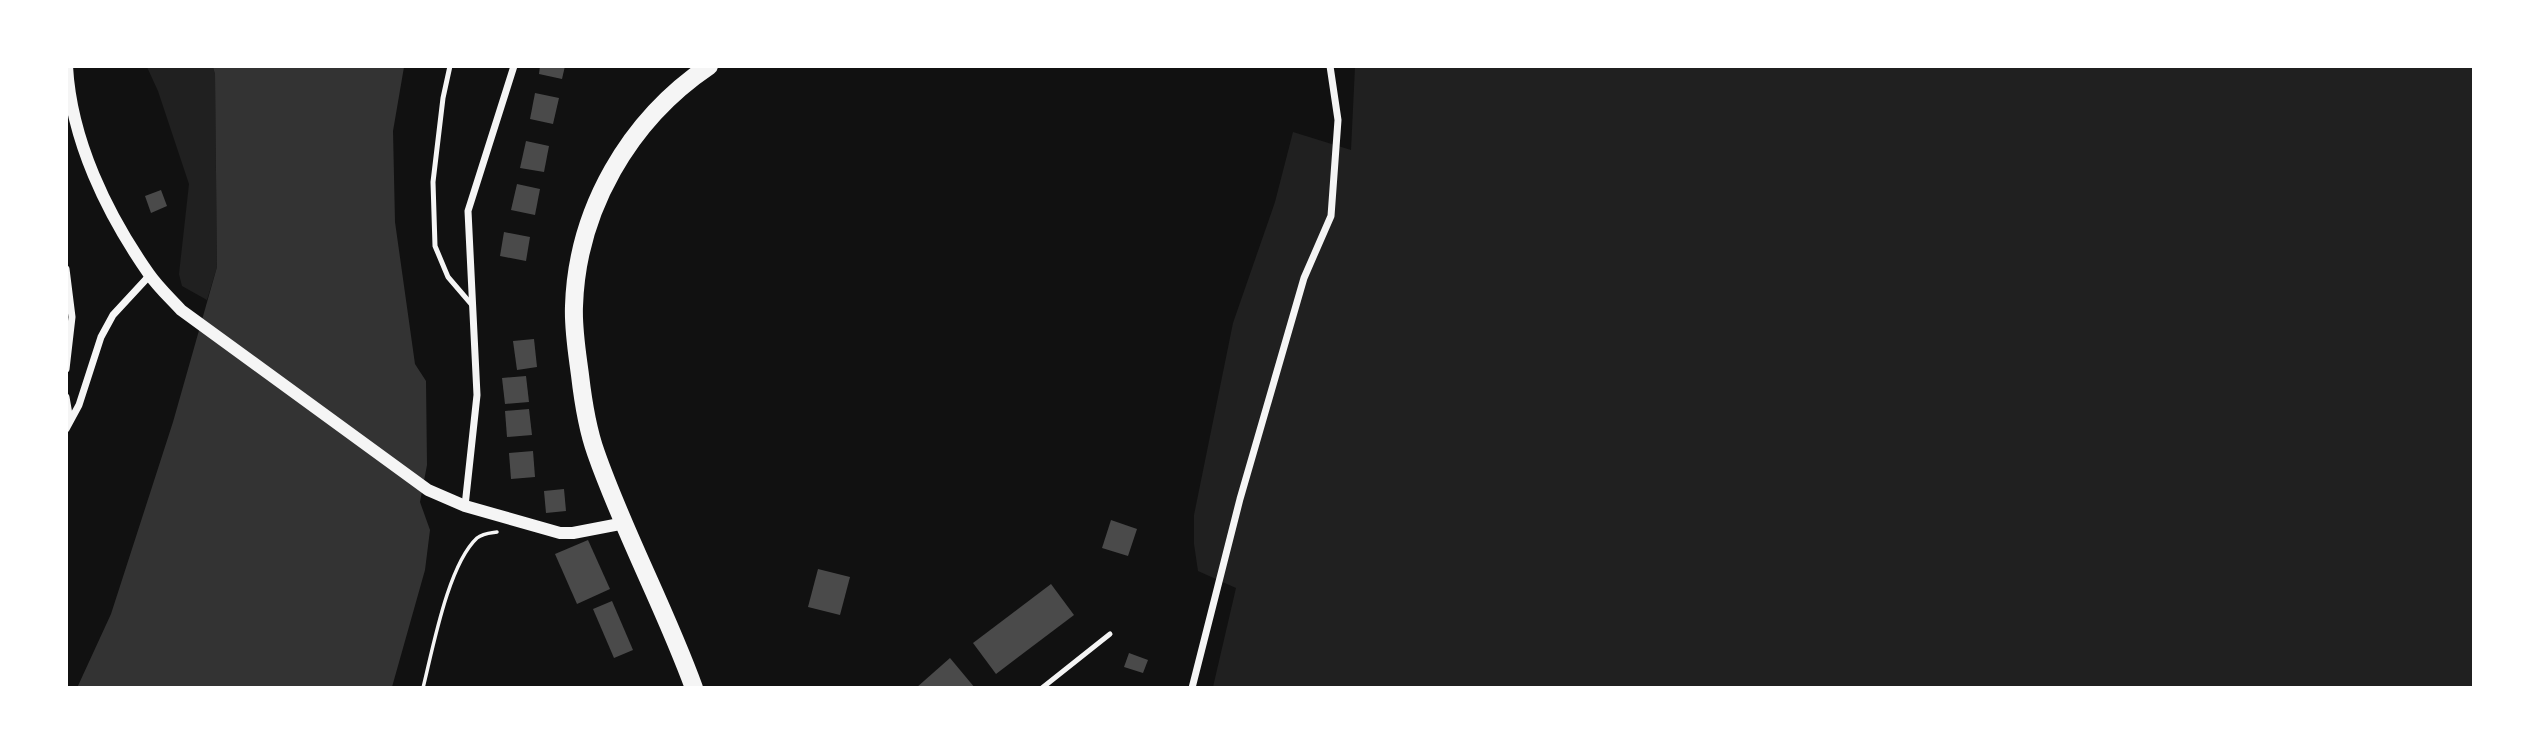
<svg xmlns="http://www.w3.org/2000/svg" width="2540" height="754" viewBox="0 0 2540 754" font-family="'Alegreya Sans',sans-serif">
<rect width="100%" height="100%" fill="#111"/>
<g fill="#202020">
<path d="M147,67H213L215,74L217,267L207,300L182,286L179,274L189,184L158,91Z"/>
<path d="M1355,67H2473V687H1213L1236,588L1198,571L1194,544V515L1233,323L1275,202L1293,132L1351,150Z"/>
</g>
<path fill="#333" d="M213,67H404L393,131L395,222L415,364L426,381L427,465L420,502L430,530L425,570L392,687L77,688L111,614L173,422L217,267L215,74Z"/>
<g fill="#4a4a4a">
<path d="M540,66H565L562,79L539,74Z"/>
<path d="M535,93L559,98L553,124L530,119Z"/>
<path d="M526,141L549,146L544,172L520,168Z"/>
<path d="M517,184L540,189L535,215L511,210Z"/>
<path d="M161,190L167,206L151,213L145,196Z"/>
<path d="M504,232L530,237L526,261L500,256Z"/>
<path d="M534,339L537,367L517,370L513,341Z"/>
<path d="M526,376L529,402L505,404L502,378Z"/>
<path d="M529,409L532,435L507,437L505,411Z"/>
<path d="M533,451L535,477L511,479L509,453Z"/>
<path d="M564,489L566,511L546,513L544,491Z"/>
<path d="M1111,520L1137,529L1128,556L1102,548Z"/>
<path d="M588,540L610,589L577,604L555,554Z"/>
<path d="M818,569L850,577L840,615L808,607Z"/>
<path d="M1051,584L1074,615L996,674L973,643Z"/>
<path d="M612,601L633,650L614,658L593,609Z"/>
<path d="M1129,653L1148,660L1143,673L1124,667Z"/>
<path d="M950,658L975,688H916Z"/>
</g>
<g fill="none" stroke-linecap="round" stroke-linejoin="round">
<path stroke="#f5f5f5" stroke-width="3.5" d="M423,688C433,648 448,565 477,538C483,533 490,533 497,532"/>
<g stroke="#f5f5f5" stroke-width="5">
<path d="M450,66L443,98L433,182L435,246L448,277L472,305"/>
<path d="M1042,688L1110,634"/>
</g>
<g stroke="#f5f5f5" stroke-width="7">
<path d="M66,269L72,317L66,369"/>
<path d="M66,397L70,420"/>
<path d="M66,429L79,405L101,337L113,315L150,275"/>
<path d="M465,506L477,395L468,211L514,66"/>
<path d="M1192,688L1240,499L1304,278L1331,216L1338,120L1330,66"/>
</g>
<path stroke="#f5f5f5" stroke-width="12" d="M67,66C71,140 107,214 149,274C158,287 170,298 181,310L428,490L465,506L560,533H573L625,523"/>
<path stroke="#f5f5f5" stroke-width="18" d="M694,688C665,608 624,533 596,453C587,428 583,401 580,375C577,352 573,329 574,306C577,210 629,120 709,66"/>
</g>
<rect width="2540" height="754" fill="none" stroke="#ffffff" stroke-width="136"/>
</svg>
